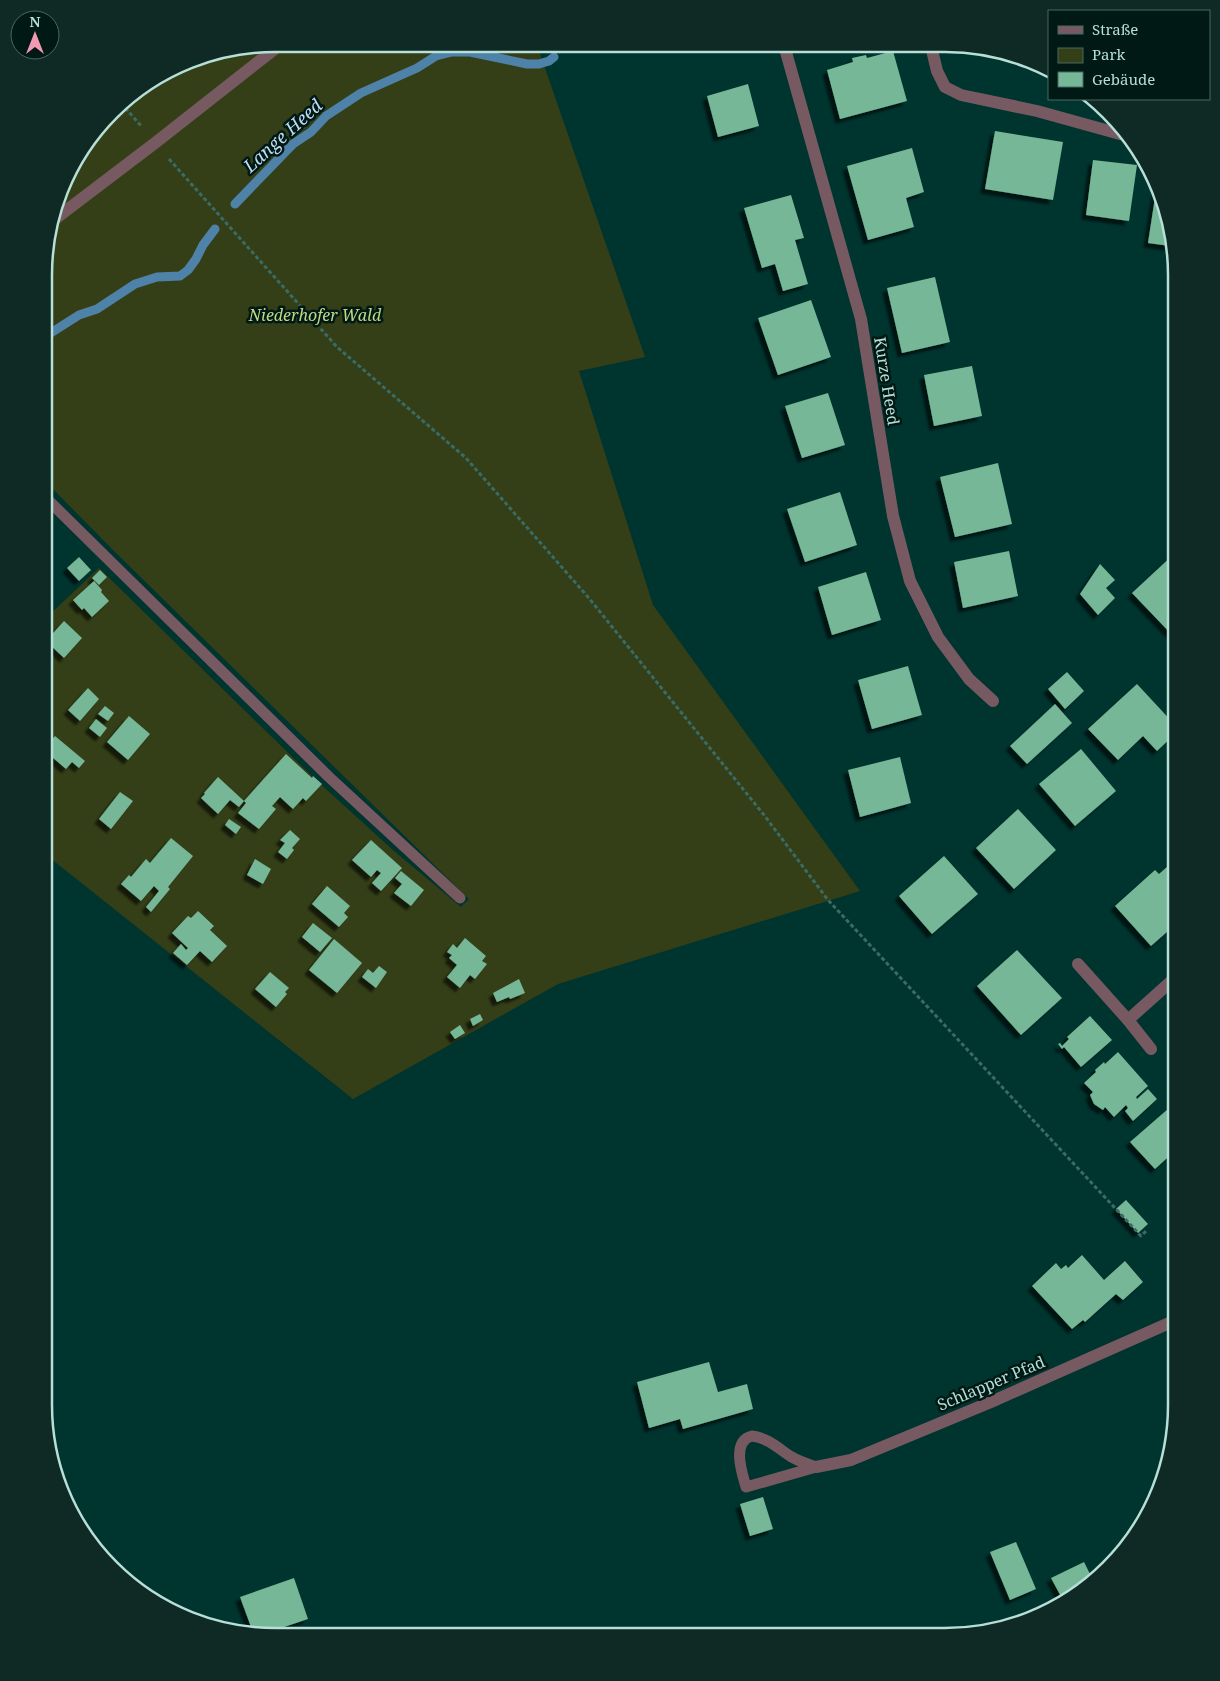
<svg xmlns="http://www.w3.org/2000/svg" width="1220" height="1681" viewBox="0 0 1220 1681" font-family="'Noto Serif',serif">
<defs>
<filter id="shadow"><feDropShadow dx="-4.5" dy="4.5" stdDeviation="1" flood-color="#0009"/></filter>
</defs>
<rect width="100%" height="100%" fill="#00342e"/>
<path fill="#343f17" d="M276,44L537,45L645,357L579,371L653,605L860,891L558,984L353,1099L45,854V619L99,568L316,780L394,851L461,907L469,899L115,552L45,481L46,245L75,160L123,101L201,56Z"/>
<g fill="none" stroke-linecap="round" stroke-linejoin="round">
<g stroke="#4e82a8" stroke-width="9">
<path d="M235,204L293,144L311,132L326,116L361,93L417,68L436,56L452,52H470L527,64H539L549,61L554,57"/>
<path d="M46,336L79,315L97,309L135,284L157,277L180,276L188,270L196,259L203,245L215,229"/>
</g>
</g>
<g fill="#76b797" filter="url(#shadow)">
<path d="M893,51L907,101L840,119L827,70L853,62L852,58L866,55L867,58Z"/>
<path d="M748,84L759,126L718,137L707,96Z"/>
<path d="M995,131L1063,142L1053,200L985,189Z"/>
<path d="M912,148L924,192L906,198L914,227L868,240L847,166Z"/>
<path d="M1093,160L1137,165L1129,221L1086,215Z"/>
<path d="M1156,191H1157L1170,246L1148,243Z"/>
<path d="M791,195L804,238L795,240L808,284L783,291L775,264L762,268L744,208Z"/>
<path d="M935,277L950,342L902,353L887,288Z"/>
<path d="M811,300L831,357L778,375L758,318Z"/>
<path d="M972,366L982,416L934,426L924,375Z"/>
<path d="M828,393L845,445L802,458L785,406Z"/>
<path d="M998,463L1012,524L955,537L940,477Z"/>
<path d="M840,492L857,545L805,562L787,509Z"/>
<path d="M1009,551L1018,596L963,608L954,562Z"/>
<path d="M1174,554L1176,556V639L1132,593Z"/>
<path d="M79,557L91,570L79,581L67,568Z"/>
<path d="M1100,564L1115,580L1106,588L1115,598L1098,615L1080,594Z"/>
<path d="M100,570L107,577L99,585L92,578Z"/>
<path d="M866,572L881,620L832,635L818,587Z"/>
<path d="M94,581L102,590L101,592L109,601L92,617L84,608L82,610L73,600Z"/>
<path d="M64,621L82,638L64,658L46,641Z"/>
<path d="M908,666L922,715L872,729L858,680Z"/>
<path d="M1067,672L1084,691L1065,709L1048,689Z"/>
<path d="M1137,684L1176,726V733L1157,751L1143,736L1118,760L1088,729Z"/>
<path d="M88,688L99,699L80,721L68,710Z"/>
<path d="M1055,704L1072,723L1027,764L1010,746Z"/>
<path d="M105,706L114,713L108,721L98,714Z"/>
<path d="M129,716L150,734L128,760L107,742Z"/>
<path d="M96,719L107,728L100,737L89,728Z"/>
<path d="M55,736L85,761L79,768L72,762L66,769L45,751V748Z"/>
<path d="M1081,749L1116,791L1075,826L1039,784Z"/>
<path d="M286,754L312,778L313,776L322,784L306,801L303,798L293,809L280,797L272,806L276,809L259,829L238,813L246,803L244,801Z"/>
<path d="M900,757L911,803L860,817L848,770Z"/>
<path d="M218,777L244,801L239,807L230,800L218,814L201,798L205,794L204,793Z"/>
<path d="M120,792L133,801L111,829L99,819Z"/>
<path d="M1018,809L1056,850L1014,889L976,848Z"/>
<path d="M229,819L241,827L236,834L225,825Z"/>
<path d="M290,830L300,839L292,848L294,850L287,859L278,852L285,843L280,840Z"/>
<path d="M171,838L193,856L168,887L170,889L151,912L146,907L159,891L154,886L141,901L121,884L129,875L131,877L146,859L150,863Z"/>
<path d="M371,840L402,868L381,891L372,883L381,873L377,870L371,877L352,860Z"/>
<path d="M944,856L978,894L932,934L899,896Z"/>
<path d="M255,859L271,869L263,884L247,875Z"/>
<path d="M1176,859V924L1151,946L1115,906L1155,870L1159,874Z"/>
<path d="M401,871L424,890L411,906L394,893L402,884L395,878Z"/>
<path d="M327,886L350,906L344,913L348,917L339,927L312,904Z"/>
<path d="M198,911L214,926L210,930L227,946L212,962L200,951L187,965L173,953L181,944L186,950L188,948L172,933L188,916L191,918Z"/>
<path d="M313,923L332,938L320,952L302,937Z"/>
<path d="M465,938L486,956L482,961L487,964L475,979L470,975L460,988L447,977L457,965L449,958L452,955L447,952L453,944L457,948Z"/>
<path d="M334,939L362,963L337,993L309,970Z"/>
<path d="M1017,950L1062,998L1021,1035L977,986Z"/>
<path d="M379,966L387,972L376,988L362,977L368,969L373,973Z"/>
<path d="M270,972L289,988L285,992L287,994L276,1007L255,989Z"/>
<path d="M519,979L525,993L510,999L509,997L497,1002L493,993Z"/>
<path d="M480,1014L483,1020L473,1026L470,1019Z"/>
<path d="M1090,1016L1112,1040L1081,1067L1064,1047L1062,1049L1058,1044L1060,1043L1062,1046L1069,1039L1067,1037Z"/>
<path d="M460,1025L465,1033L455,1039L450,1032Z"/>
<path d="M1118,1052L1148,1086L1136,1097L1137,1099L1148,1089L1157,1099L1133,1121L1125,1111L1128,1108L1126,1105L1114,1117L1105,1107L1103,1110L1094,1104L1090,1095L1093,1092L1084,1083L1096,1072L1095,1070L1104,1062L1105,1064Z"/>
<path d="M1168,1109L1176,1117V1150L1155,1169L1130,1142Z"/>
<path d="M1126,1200L1148,1224L1138,1233L1116,1209Z"/>
<path d="M1082,1255L1104,1280L1125,1261L1143,1282L1123,1300L1116,1294L1085,1322L1083,1320L1072,1329L1032,1286L1056,1263L1061,1269L1066,1265L1068,1268Z"/>
<path d="M709,1362L718,1392L747,1384L753,1409L683,1429L680,1419L649,1428L637,1382Z"/>
<path d="M763,1497L773,1529L750,1536L740,1504Z"/>
<path d="M1016,1542L1036,1589L1010,1600L990,1552Z"/>
<path d="M1084,1562L1094,1582L1064,1602L1051,1578Z"/>
<path d="M294,1578L308,1619L260,1635H254L240,1597Z"/>
</g>
<g fill="none" stroke-linecap="round" stroke-linejoin="round">
<g stroke="#3a6b64" stroke-width="3" stroke-dasharray="4 2.5" stroke-linecap="butt">
<path d="M121,103L142,127"/>
<path d="M169,159L337,347L466,458L588,597L764,815L828,900L1141,1236L1147,1230"/>
</g>
<g stroke="#775a61" stroke-width="11">
<path d="M45,497L329,777L460,898"/>
<path d="M752,1436C768,1438 778,1448 790,1456C798,1461 807,1464 816,1467L746,1487C742,1473 731,1441 752,1436Z"/>
</g>
<g stroke="#775a61" stroke-width="12">
<path d="M784,45L861,319L893,516L910,581L938,637L969,679L993,701"/>
<path d="M931,46L937,71L945,87L961,95L1037,111L1120,134"/>
<path d="M55,219L155,143L281,44"/>
<path d="M1078,964L1128,1020L1151,1049"/>
<path d="M1128,1020L1176,977"/>
<path d="M816,1467L851,1460L991,1402L1176,1320"/>
</g>
</g>
<g text-anchor="middle" stroke-width="5" stroke-linejoin="round" paint-order="stroke">
<g font-size="16" font-style="italic" fill="#c0d885" stroke="#001915">
<text x="315" y="321">Niederhofer Wald</text>
</g>
<g font-size="16" fill="#b6dfd7" stroke="#001915">
<text transform="translate(887 381) rotate(81)" y="6">Kurze Heed</text>
<text transform="translate(991 1383) rotate(-23)" y="6">Schlapper Pfad</text>
</g>
<g font-size="18" font-style="italic" fill="#bfdcf3" stroke="#001915">
<text transform="translate(283 136) rotate(-42)" y="6">Lange Heed</text>
</g>
</g>
<path d="M0 0H1220V1681H0ZM275 52H945A223 223 0 0 1 1168 275V1405A223 223 0 0 1 945 1628H275A223 223 0 0 1 52 1405V275A223 223 0 0 1 275 52Z" fill="#0f2925" fill-rule="evenodd"/>
<path fill="none" stroke="#b6dfd7" stroke-width="2.5" d="M275 52H945A223 223 0 0 1 1168 275V1405A223 223 0 0 1 945 1628H275A223 223 0 0 1 52 1405V275A223 223 0 0 1 275 52Z"/>
<rect x="1048" y="10" width="162" height="90" fill="#001915" stroke="#496863"/>
<rect x="1058" y="26" width="25" height="8" fill="#775a61" stroke="#496863"/>
<text x="1092" y="35" font-size="15" fill="#b6dfd7">Straße</text>
<rect x="1058" y="48" width="25" height="15" fill="#343f17" stroke="#496863"/>
<text x="1092" y="60" font-size="15" fill="#b6dfd7">Park</text>
<rect x="1058" y="72" width="25" height="15" fill="#76b797" stroke="#496863"/>
<text x="1092" y="85" font-size="15" fill="#b6dfd7">Gebäude</text>
<g transform="translate(35 35)"><circle r="24" fill="#001915" stroke="#496863"/>
<path d="M0-4L9 19L0 12L-9 19Z" fill="#f19ab2"/>
<text y="-8" font-size="14" font-weight="bold" text-anchor="middle" fill="#b6dfd7">N</text>
</g>
</svg>
